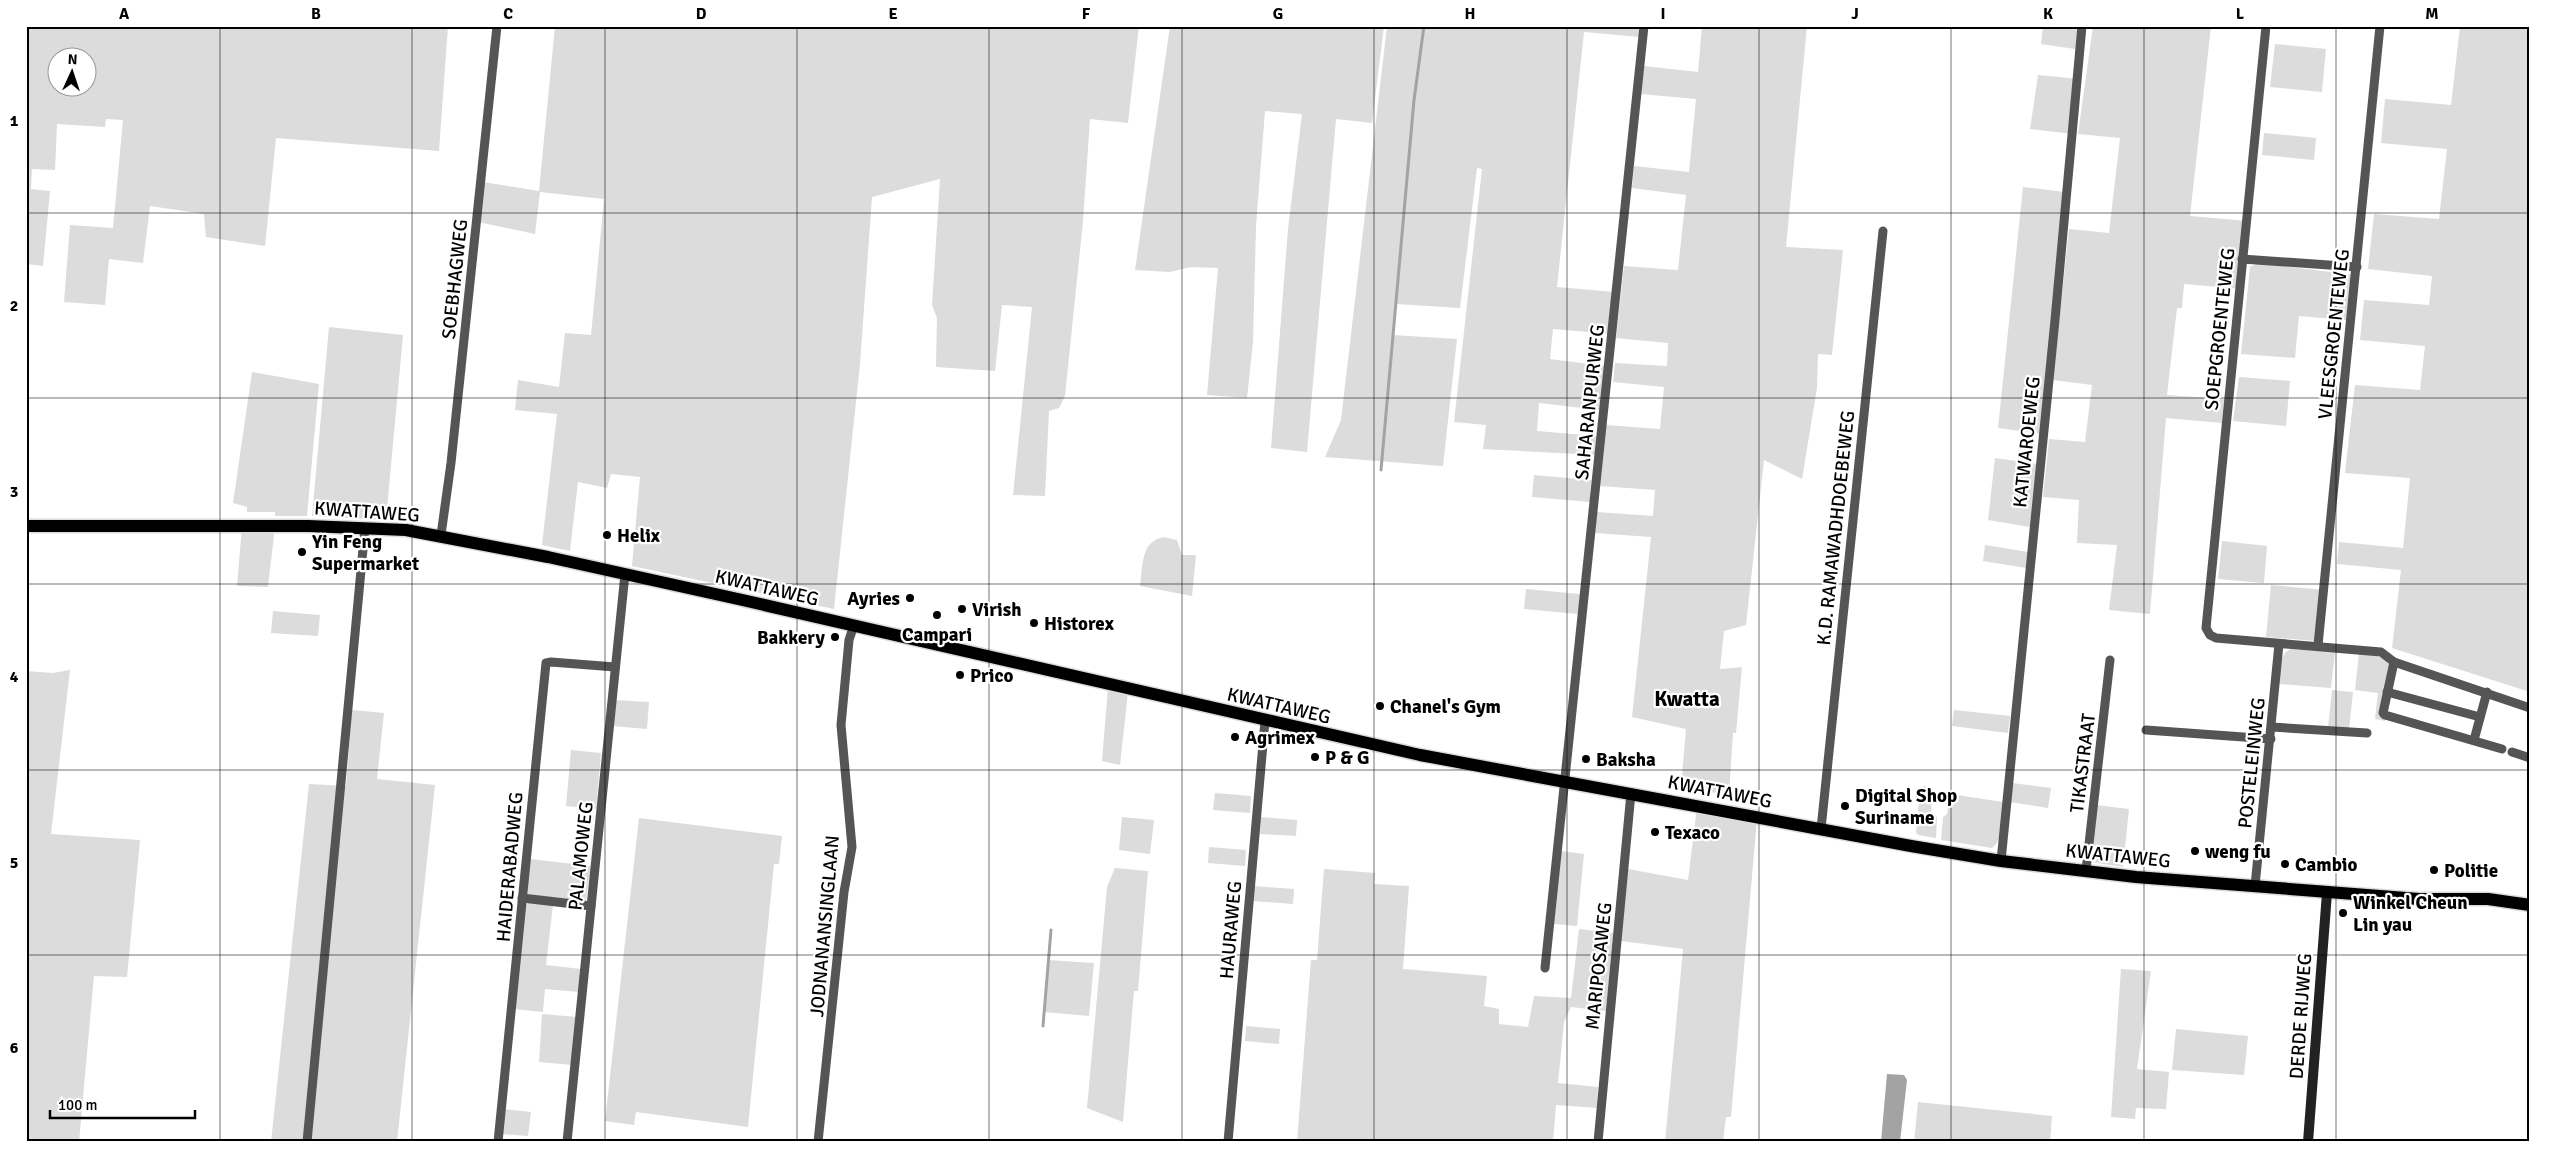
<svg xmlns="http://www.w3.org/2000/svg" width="2556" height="1168" viewBox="0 0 2556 1168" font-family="Signika,sans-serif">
<rect width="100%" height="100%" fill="#fff"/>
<g fill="#dcdcdc" fill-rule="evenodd">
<path d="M26,26H448L439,151L276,138L265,246L206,237L204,214L150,206L143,263L109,259L105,305L64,302L70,225L113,228L123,120L106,119L105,127L57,124L55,170L32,169L31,189L50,191L43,266L26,264ZM58,58H88V88H58Z"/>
<path d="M555,26H1139L1128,123L1090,119L1083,221L1065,396L1059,408L1049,411L1045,496L1013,495L1032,307L1002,305L995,371L936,367L937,318L932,305L940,179L872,197L860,364L834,609L632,566L640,477L611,474L607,488L578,482L570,551L542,545L557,414L515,410L518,380L559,387L565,333L591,335L604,199L540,192L535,234L478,222L483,182L539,191Z"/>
<path d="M1170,26H1384L1372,123L1336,119L1307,452L1271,448L1288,229L1302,114L1265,111L1256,226L1253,342L1247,398L1207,395L1218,268L1191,267L1170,272L1135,270Z"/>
<path d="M1387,26H1641L1640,37L1584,32L1557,287L1614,292L1610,334L1553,329L1550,359L1605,366L1600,410L1539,403L1537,431L1596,436L1595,455L1483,449L1486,425L1454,422L1482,169L1477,168L1460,308L1396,304L1393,335L1457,339L1443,466L1325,457L1341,420Z"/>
<path d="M1702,26H1807L1786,247L1843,250L1832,355L1818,354L1817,388L1802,479L1764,460L1746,625L1724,631L1720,669L1742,667L1736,733H1733L1729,795L1681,787L1686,729L1632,717L1651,537L1595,533L1597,512L1653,516L1655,490L1600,486L1606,425L1660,429L1664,387L1613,382L1615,363L1667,366L1668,343L1616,338L1624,266L1678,270L1686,195L1632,188L1634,166L1689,172L1696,99L1641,94L1644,66L1698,72Z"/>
<path d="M2043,26H2085L2082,50L2041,44Z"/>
<path d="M2093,26H2211L2190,216L2248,221L2241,289L2184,284L2182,308H2177L2167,395L2224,399L2222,423L2166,418L2150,614L2109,610L2117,545L2077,543L2079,500L2043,497L2049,439L2085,442L2092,385L2053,380L2069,229L2109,233L2120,138L2078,134Z"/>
<path d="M2460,26H2530V692L2392,648L2401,570L2337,564L2339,542L2403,548L2410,478L2345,473L2355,385L2420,390L2425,346L2360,340L2364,300L2429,305L2432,276L2368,269L2374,214L2439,219L2447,149L2381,143L2385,99L2451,105Z"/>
<path d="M2275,44L2326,49L2322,92L2270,87Z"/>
<path d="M2038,75L2079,79L2073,134L2030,129Z"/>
<path d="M2264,133L2316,138L2314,160L2262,155Z"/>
<path d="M2023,187L2065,192L2041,434L1998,428Z"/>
<path d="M2258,263L2355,275V321L2299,316L2295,358L2241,354L2250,267Z"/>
<path d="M329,327L403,335L386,520L312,516Z"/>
<path d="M252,372L319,384L307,516H275V512H247V507L233,503Z"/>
<path d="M2239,377L2290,381L2286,426L2233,421Z"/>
<path d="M1995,458L2037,464L2030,527L1988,520Z"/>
<path d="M1534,475L1591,480L1590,502L1532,497Z"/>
<path d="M242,526L272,527L274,535L268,587L237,586Z"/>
<path d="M1164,537L1177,540L1182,555H1196L1192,596L1140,586C1143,567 1140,541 1164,537Z"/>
<path d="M2222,541L2267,546L2264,583L2218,579Z"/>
<path d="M1985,545L2028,552L2026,568L1983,561Z"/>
<path d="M2271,585L2325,590L2316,641L2266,637Z"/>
<path d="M1526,589L1580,594L1578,614L1524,609Z"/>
<path d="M273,611L320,615L318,636L271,633Z"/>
<path d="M2291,649L2335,652L2331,688L2279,684C2281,672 2278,654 2291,649Z"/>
<path d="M2359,653C2408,656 2390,685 2385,721L2375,719L2378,693L2355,690Z"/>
<path d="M70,670L51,834L140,840L127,977L94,976L79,1142H26V671L53,673Z"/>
<path d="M1108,688L1128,692L1120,765L1102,761Z"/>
<path d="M2332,690L2353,692L2349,730L2328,728Z"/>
<path d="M614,700L649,702L647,729L612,726Z"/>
<path d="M352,710L384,713L377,779L435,785L397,1142H271L309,784L346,786Z"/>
<path d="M1954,710L2010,716L2008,733L1952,726Z"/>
<path d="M571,750L601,753L596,809L566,806Z"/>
<path d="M2012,783L2051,788L2048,808L2010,802Z"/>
<path d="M1923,786L1933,788L1931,813L1937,817L1936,838L1918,835L1916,832L1919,799Z"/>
<path d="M1215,793L1251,796L1250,813L1213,810Z"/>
<path d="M1950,794L2003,802C2002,815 2004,840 1992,848L1941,840L1943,817L1947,814Z"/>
<path d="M2096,805L2129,809L2123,867L2091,862Z"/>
<path d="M1697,807L1757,819L1731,1117H1726L1723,1142H1665L1683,949L1621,941L1628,869L1688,880Z"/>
<path d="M1122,817L1154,820L1150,854L1119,850Z"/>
<path d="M1261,817L1297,820L1296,836L1260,834Z"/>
<path d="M639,818L782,836L779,864H774L748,1127L636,1112L634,1125L605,1121Z"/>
<path d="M1209,847L1246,850L1245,866L1208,863Z"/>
<path d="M1561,851L1584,854L1577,926L1553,924Z"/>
<path d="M530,859L591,866L586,901L529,895L527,891Z"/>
<path d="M1115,868L1148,871L1138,991H1134L1123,1122L1087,1108L1107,887Z"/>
<path d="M1324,869L1375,873L1374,884L1409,886L1403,969L1487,976L1484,1006L1499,1009V1024L1528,1027L1534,996L1571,998L1579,929L1613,933L1606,1011L1571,1007L1564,1022L1558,1083L1598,1087L1597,1108L1556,1105L1553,1142H1297L1311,960H1317Z"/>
<path d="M1253,886L1294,889L1293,904L1252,901Z"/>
<path d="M529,903L553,905L546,965L581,969L579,992L545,989L543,1012L514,1009L524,907Z"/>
<path d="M1048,960L1094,963L1089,1016L1044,1012Z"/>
<path d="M2121,969L2151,971L2137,1069L2169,1072L2166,1109L2136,1108L2135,1119L2111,1117Z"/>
<path d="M542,1014L577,1017L572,1065L539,1062Z"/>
<path d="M1246,1026L1280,1029L1279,1044L1245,1041Z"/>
<path d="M2176,1029L2248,1036L2244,1075L2172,1070Z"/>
<path d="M1918,1102L2052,1116L2050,1142H1914Z"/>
<path d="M503,1109L531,1112L528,1136L500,1134Z"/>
</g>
<path fill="#a3a3a3" d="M1887,1074L1904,1075L1907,1080L1900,1142H1881Z"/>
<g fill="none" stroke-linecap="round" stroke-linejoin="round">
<g stroke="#a3a3a3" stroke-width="3">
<path d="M1381,470L1414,100L1424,26"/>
<path d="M1043,1026L1051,930"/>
</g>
<defs>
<path id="primary" d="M26,526H308L406,530L548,557L738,599L1420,755L1911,846L2001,861L2136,877L2419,899H2488L2530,905"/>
</defs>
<use href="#primary" stroke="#dbdbdb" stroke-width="15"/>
<g stroke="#555" stroke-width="9">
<path d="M2266,26L2206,628L2210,635L2216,638L2381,652L2394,662L2530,708"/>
<path d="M2242,259L2357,267"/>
<path d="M441,535L451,463L497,26"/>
<path d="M2318,645L2380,26"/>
<path d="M2394,662L2383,713L2385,715L2502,749"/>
<path d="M2387,692L2480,717"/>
<path d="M2272,727L2367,733"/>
<path d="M2146,730L2271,739"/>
<path d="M2474,740L2487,692"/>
<path d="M2512,752L2530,758"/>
<path d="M1821,829L1883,231"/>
<path d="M2001,861L2055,320L2082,26"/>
<path d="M2086,870L2110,660"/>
<path d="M2255,886L2279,644"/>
<path d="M522,898L591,906"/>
<path d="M1545,968L1644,26"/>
<path d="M307,1142L365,528"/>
<path d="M498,1142L546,663L551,662L615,667"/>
<path d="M567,1142L625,574"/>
<path d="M818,1142L844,892L852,847L841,725L849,640L854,625"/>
<path d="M1228,1142L1265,721"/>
<path d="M1598,1142L1631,793"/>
</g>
<path stroke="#222" stroke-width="10" d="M2308,1142L2327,893"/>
<use href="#primary" stroke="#000" stroke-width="12"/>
</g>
<path fill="none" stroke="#000" stroke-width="1" stroke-opacity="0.55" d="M220,26V1142M412,26V1142M605,26V1142M797,26V1142M989,26V1142M1182,26V1142M1374,26V1142M1567,26V1142M1759,26V1142M1951,26V1142M2144,26V1142M2336,26V1142M26,213H2530M26,398H2530M26,584H2530M26,770H2530M26,955H2530"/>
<g fill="#000" stroke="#fff" stroke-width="2">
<circle cx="607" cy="535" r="5"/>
<circle cx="302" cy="552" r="5"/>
<circle cx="910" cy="598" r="5"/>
<circle cx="962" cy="609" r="5"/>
<circle cx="937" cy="615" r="5"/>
<circle cx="1034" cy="623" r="5"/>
<circle cx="835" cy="637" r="5"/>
<circle cx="960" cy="675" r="5"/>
<circle cx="1380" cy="706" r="5"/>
<circle cx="1235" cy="737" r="5"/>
<circle cx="1315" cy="757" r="5"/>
<circle cx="1586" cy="759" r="5"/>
<circle cx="1845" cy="806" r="5"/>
<circle cx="1655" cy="832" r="5"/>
<circle cx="2195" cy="851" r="5"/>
<circle cx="2285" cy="864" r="5"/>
<circle cx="2434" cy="870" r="5"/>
<circle cx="2343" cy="913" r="5"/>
</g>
<g text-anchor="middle" stroke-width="4.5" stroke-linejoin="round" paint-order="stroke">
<g font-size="19" fill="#000" stroke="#fff">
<text transform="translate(454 279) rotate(-84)" y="7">SOEBHAGWEG</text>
<text transform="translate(2219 329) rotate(-84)" y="7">SOEPGROENTEWEG</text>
<text transform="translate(2333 334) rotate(-84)" y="7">VLEESGROENTEWEG</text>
<text transform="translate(1589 402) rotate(-84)" y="7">SAHARANPURWEG</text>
<text transform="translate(2026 442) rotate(-84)" y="7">KATWAROEWEG</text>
<text transform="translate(367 511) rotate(4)" y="7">KWATTAWEG</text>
<text transform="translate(1835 528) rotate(-84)" y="7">K.D. RAMAWADHDOEBEWEG</text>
<text transform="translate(767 587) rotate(13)" y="7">KWATTAWEG</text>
<text transform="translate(1279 705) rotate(13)" y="7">KWATTAWEG</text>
<text transform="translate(2082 763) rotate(-83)" y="7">TIKASTRAAT</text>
<text transform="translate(2251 763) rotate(-84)" y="7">POSTELEINWEG</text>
<text transform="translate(1720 791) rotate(11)" y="7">KWATTAWEG</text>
<text transform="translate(2118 855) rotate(6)" y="7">KWATTAWEG</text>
<text transform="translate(580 856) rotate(-84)" y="7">PALAMOWEG</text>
<text transform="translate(509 867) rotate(-85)" y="7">HAIDERABADWEG</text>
<text transform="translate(824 926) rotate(-85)" y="7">JODNANANSINGLAAN</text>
<text transform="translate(1230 930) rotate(-85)" y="7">HAURAWEG</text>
<text transform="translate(1598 966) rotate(-84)" y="7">MARIPOSAWEG</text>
<text transform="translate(2300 1016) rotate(-86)" y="7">DERDE RIJWEG</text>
</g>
<g font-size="19" font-weight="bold" fill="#000" stroke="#fff" text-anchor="start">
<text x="617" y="542">Helix</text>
<text x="312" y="548">Yin Feng<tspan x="312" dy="22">Supermarket</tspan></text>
<text x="900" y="605" text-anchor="end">Ayries</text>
<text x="972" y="616">Virish</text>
<text x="1044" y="630">Historex</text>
<text x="937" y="641" text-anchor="middle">Campari</text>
<text x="825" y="644" text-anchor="end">Bakkery</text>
<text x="970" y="682">Prico</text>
<text x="1390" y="713">Chanel's Gym</text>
<text x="1245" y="744">Agrimex</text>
<text x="1325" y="764">P &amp; G</text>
<text x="1596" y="766">Baksha</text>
<text x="1855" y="802">Digital Shop<tspan x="1855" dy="22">Suriname</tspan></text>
<text x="1665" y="839">Texaco</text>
<text x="2205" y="858">weng fu</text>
<text x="2295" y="871">Cambio</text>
<text x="2444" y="877">Politie</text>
<text x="2353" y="909">Winkel Cheun<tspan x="2353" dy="22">Lin yau</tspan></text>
</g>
<g font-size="21" font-weight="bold" fill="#000" stroke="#fff">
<text x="1687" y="706">Kwatta</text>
</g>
</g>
<rect width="2556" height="1168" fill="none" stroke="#ffffff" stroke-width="55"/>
<g transform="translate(72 72) rotate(3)"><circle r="24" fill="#ffffff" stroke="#999999"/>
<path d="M0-4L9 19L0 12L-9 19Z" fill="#000000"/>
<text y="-8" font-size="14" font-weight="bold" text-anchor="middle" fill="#000000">N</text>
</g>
<path d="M50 1110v8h145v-8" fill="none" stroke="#000000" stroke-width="2.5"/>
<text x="58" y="1110" font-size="15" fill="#000000" stroke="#ffffff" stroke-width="4" paint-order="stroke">100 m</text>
<rect x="28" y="28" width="2500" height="1112" fill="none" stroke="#000" stroke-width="2"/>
<g font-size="16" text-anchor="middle" font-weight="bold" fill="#000">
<text x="124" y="19">A</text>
<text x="316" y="19">B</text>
<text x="508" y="19">C</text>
<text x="701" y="19">D</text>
<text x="893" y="19">E</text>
<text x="1086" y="19">F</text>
<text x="1278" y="19">G</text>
<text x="1470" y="19">H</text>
<text x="1663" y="19">I</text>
<text x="1855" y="19">J</text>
<text x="2048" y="19">K</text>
<text x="2240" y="19">L</text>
<text x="2432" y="19">M</text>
<text x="14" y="126">1</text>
<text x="14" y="311">2</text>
<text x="14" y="497">3</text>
<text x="14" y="682">4</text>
<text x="14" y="868">5</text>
<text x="14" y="1053">6</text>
</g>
</svg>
